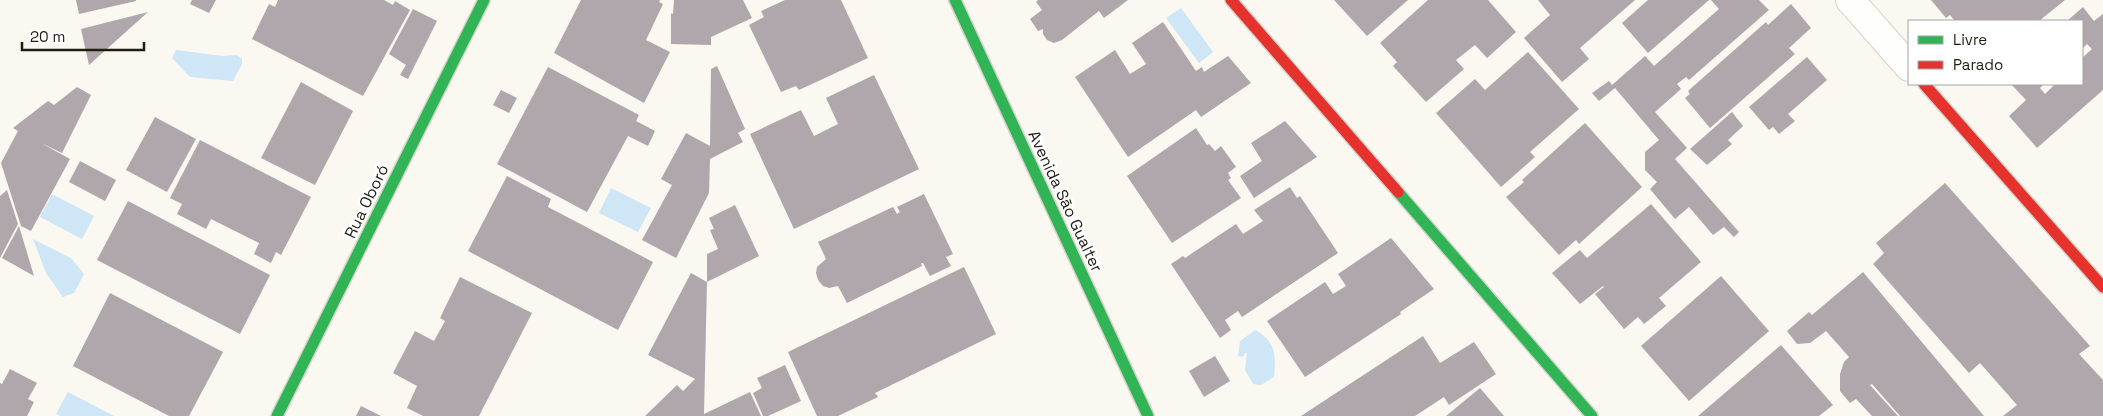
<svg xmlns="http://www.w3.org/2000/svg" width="2103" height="416" viewBox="0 0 2103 416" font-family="'Space Grotesk',sans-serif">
<rect width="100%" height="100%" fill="#faf8f0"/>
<g fill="#cfe6f6">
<path d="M1181,8L1213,52L1199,63L1166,18Z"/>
<path d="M176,50L223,56L236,55L242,59V64L233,81L190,77L172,58Z"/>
<path d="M611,188L651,208L638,232L599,213Z"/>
<path d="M52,194L94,216L82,239L40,217Z"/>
<path d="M33,239L71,258L84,274L74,293L63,297L46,273Z"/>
<path d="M1255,330C1276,341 1276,356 1274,377L1261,385L1253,384L1245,370L1247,353H1245L1243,357L1238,356L1240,341Z"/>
<path d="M68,392L114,416H60L56,414Z"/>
</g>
<g fill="#afa7ac">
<path d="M76,0H136V1L79,14Z"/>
<path d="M192,0H216L209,13L190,4Z"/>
<path d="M278,0H384L393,5L395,1L410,10L363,96L252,39L269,4L275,7Z"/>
<path d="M581,0H660L659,2L663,4L646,40L670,52L644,103L554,53Z"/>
<path d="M674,0H743L752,18L711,37V45L671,44V13L673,14Z"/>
<path d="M785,0H841L868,58L799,90L796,86L781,92L749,25L764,17L761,11Z"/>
<path d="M1038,0H1128L1104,18L1099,11L1062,40L1054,43L1047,40L1043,34V29L1038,31L1030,19L1042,10L1036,2Z"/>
<path d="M1334,0H1408L1367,36Z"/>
<path d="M1428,0H1488L1516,32L1487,58L1475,45L1456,60L1464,69L1426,102L1393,66L1397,62L1380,43Z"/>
<path d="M1538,0H1635L1580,48L1589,59L1562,82L1524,38L1550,15Z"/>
<path d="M1648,0H1709L1648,53L1622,23Z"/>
<path d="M1711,0H1759L1769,10L1689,80L1686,77L1677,84L1681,89L1655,112L1687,148L1675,159L1739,232L1734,237L1724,227L1713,235L1689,207L1675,219L1650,189L1657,182L1645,170V152L1659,140L1615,88L1599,101L1592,93L1609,81L1612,85L1645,56L1654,66L1719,9Z"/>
<path d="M1931,0H2065L2039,21H1955L1950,15L1946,18Z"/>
<path d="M1791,4L1811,28L1789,48L1795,54L1710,128L1685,98L1690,94L1688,91L1766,22L1768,25Z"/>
<path d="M2083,7L2094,21L2103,14V90L2037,148L2009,116L2026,100L2011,84H2044L2040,88L2045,94L2055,84H2082V58L2092,49L2087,44L2082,49V21H2067Z"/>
<path d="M413,9L437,21L408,79L400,75L406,65L389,54Z"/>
<path d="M148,12L89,65L81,29Z"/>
<path d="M1163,22L1196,71L1202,67L1204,72L1228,56L1251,83L1201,117L1196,110L1128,157L1075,77L1115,50L1130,74L1146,64L1132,43Z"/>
<path d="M1528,52L1579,109L1530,152L1535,157L1501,187L1436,113L1475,79L1485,90Z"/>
<path d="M1807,57L1827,80L1788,114L1795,121L1779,134L1773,127L1769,130L1749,107Z"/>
<path d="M717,66L745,129L738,133L743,142L710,159L709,193L676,258L642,240L672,185L661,179L686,133L710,146L711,69Z"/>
<path d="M548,67L639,115L636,121L655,131L648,146L628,136L587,212L497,164Z"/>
<path d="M874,75L919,169L794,229L750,134L801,110L814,136L838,124L826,98Z"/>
<path d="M301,82L353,111L315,185L261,158Z"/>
<path d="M77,87L91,95L62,153L41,143L70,159L31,231L21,226L1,163L18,131L13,128L48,101L54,105Z"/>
<path d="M501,90L517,98L509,113L493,105Z"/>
<path d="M1732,112L1743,126L1728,140L1732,144L1707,165L1690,149Z"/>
<path d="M155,117L196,139L167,192L126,170Z"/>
<path d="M1285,121L1317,157L1254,198L1240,176L1262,161L1251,143Z"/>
<path d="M1585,123L1642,187L1579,244L1576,240L1559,255L1506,197L1524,182L1522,180Z"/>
<path d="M1196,128L1207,145L1209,144L1215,151L1221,146L1236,167L1228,173L1231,178L1228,180L1241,198L1172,243L1127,176Z"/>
<path d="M200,140L311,197L281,255L276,252L271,263L254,254L259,243L211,219L206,229L177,214L182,204L170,198Z"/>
<path d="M80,161L116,180L105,201L69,182Z"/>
<path d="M507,176L551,199L548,207L653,262L618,330L468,251Z"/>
<path d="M1945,183L2090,346L2079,354L2103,380V416H2003L2017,405L1980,363L1969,373L1873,264L1884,253L1876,243Z"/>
<path d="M1290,187L1297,198L1300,196L1338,253L1242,317L1238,311L1225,320L1231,330L1220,338L1171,264L1183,256L1185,258L1236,224L1243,234L1263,221L1254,210Z"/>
<path d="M7,190L18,224L0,258V196Z"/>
<path d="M924,194L953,254L946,257L951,266L930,276L923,263H921L922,266L847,303L838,286L829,288L823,286L818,280L816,273L817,267L826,259L818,242L893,207L897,214L900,212L897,207Z"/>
<path d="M128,201L270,275L240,334L97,260Z"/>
<path d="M1651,204L1701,262L1659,298L1666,306L1644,324L1638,317L1624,329L1595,294L1604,287L1603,286L1580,304L1552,273L1580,250L1587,258Z"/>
<path d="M735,205L759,256L707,282V254L718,249L710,230L714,229L709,218Z"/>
<path d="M19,226L34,276L2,258Z"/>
<path d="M1391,238L1434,289L1400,312L1401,314L1305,377L1267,321L1325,282L1333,294L1346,286L1338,274Z"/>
<path d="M964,267L996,334L875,393L878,397L838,416H817L788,352Z"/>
<path d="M1863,272L1984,416H1900L1872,384L1870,385L1898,416H1872L1856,399L1850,403L1840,391V374L1844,362L1849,357L1826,331L1810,343L1797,344L1787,331L1809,312L1812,315Z"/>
<path d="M691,273L707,282L704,414L750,392L761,416H645L677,385L683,391L695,379L648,355Z"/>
<path d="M1721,276L1769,331L1689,401L1641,346Z"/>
<path d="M460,277L532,313L479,416H423L407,408L417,386L393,373L415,331L434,341L445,321L440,318Z"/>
<path d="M110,293L223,352L189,416H169L73,366Z"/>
<path d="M1423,336L1440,363L1474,342L1496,374L1449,405L1444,397L1415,416H1301Z"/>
<path d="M1781,345L1833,405L1819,416H1698Z"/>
<path d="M1215,356L1230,381L1204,397L1189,371Z"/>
<path d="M785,365L801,401L768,416H763L753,393L762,388L757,378Z"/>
<path d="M10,369L37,383L28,399L34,402L27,416H0V383L2,384Z"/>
<path d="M1480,388L1504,416H1446Z"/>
<path d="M361,406L381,416H356Z"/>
</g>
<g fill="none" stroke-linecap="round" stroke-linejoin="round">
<defs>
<path id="street" d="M1850,0L1909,67"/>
<g id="fast">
<path d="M955,0L1148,416"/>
<path d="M1398,192L1592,416"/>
<path d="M277,416L484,0"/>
</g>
<g id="jam">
<path d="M1231,0L1398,192"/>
<path d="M1924,84L2103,287"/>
</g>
</defs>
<use href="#street" stroke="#d6d4ca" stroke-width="30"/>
<use href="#fast" stroke="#d6d4ca" stroke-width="14"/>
<use href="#jam" stroke="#d6d4ca" stroke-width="14"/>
<use href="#street" stroke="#fefefd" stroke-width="28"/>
<use href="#fast" stroke="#30b455" stroke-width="11"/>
<use href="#jam" stroke="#e5322d" stroke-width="11"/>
</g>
<g text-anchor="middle" stroke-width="5" stroke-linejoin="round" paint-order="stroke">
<g font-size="16" fill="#1f1c11" stroke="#fff">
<text transform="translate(366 201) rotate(-64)" y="6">Rua Oboró</text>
<text transform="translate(1066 201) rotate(65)" y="6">Avenida São Gualter</text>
</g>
</g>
<rect x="1908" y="20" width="175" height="65" fill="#ffffff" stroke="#a5a4a0"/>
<rect x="1918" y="36" width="25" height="8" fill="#30b455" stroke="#a5a4a0"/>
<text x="1953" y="45" font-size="15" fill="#1f1c11">Livre</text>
<rect x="1918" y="61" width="25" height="8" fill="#e5322d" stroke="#a5a4a0"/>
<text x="1953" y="70" font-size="15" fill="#1f1c11">Parado</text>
<path d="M22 42v8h122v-8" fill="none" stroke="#1f1c11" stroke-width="2.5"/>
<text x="30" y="42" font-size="15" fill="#1f1c11" stroke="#ffffff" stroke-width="4" paint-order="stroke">20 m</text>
</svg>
